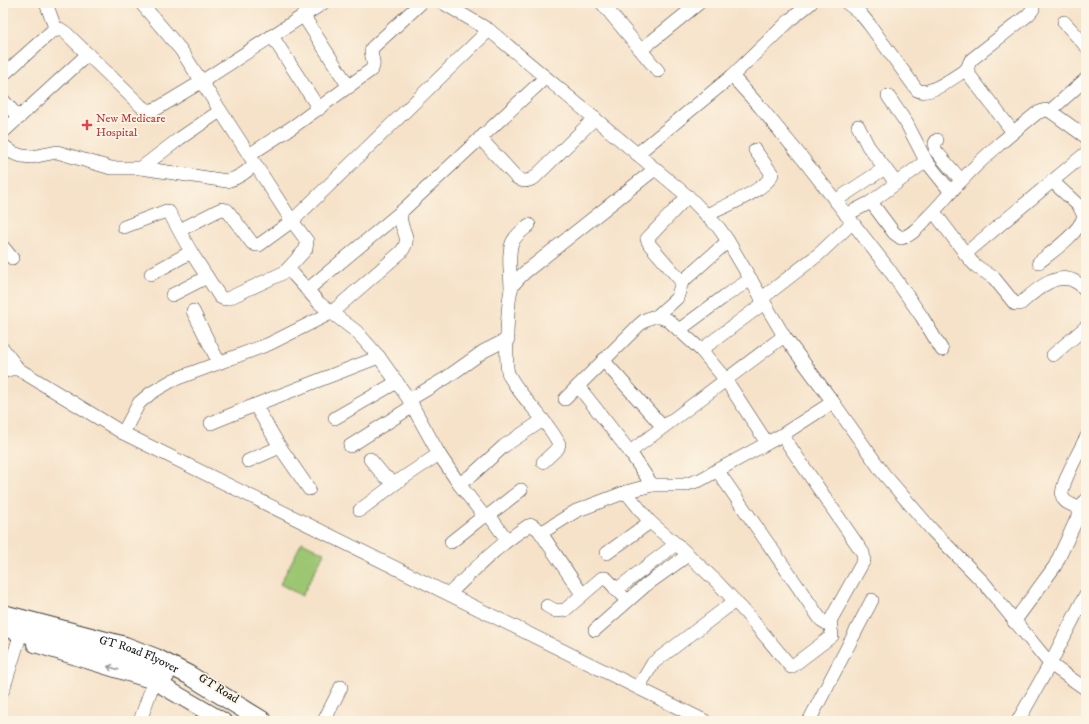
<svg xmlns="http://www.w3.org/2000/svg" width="1089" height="724" viewBox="0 0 1089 724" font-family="'IM FELL DW Pica',serif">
<rect width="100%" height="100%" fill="#fcf5e5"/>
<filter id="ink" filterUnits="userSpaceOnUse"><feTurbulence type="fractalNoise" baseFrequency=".025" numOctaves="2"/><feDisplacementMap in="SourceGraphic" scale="8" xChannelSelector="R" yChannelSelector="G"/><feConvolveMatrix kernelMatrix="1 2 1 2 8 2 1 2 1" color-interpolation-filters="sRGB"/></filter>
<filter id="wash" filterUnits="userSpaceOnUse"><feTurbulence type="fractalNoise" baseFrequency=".012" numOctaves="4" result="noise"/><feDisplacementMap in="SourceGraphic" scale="16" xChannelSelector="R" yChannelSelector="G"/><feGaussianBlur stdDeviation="0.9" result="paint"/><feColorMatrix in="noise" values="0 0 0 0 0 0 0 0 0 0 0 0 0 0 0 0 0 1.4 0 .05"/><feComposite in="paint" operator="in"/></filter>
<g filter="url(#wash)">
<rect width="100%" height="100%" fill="#f6e2c9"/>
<path fill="#9dc672" stroke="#5c7147" d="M302,542L324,553L302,596L280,584Z"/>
</g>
<g filter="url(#ink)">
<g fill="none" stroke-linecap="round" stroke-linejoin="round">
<defs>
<g id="minor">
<path d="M141,3L181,50L292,221L489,30"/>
<path d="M443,3L489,30L691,199L719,228L728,241L784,336L833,402L883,473L932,530L984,583L1050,664L1086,689"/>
<path d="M602,3L658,71"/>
<path d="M847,3L860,13L869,24L917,90C930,97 955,76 967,69"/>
<path d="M47,6L56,30"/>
<path d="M303,15L349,87"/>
<path d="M1064,22L1086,46"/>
<path d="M272,36L319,109"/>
<path d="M641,50L699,3"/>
<path d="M3,75L51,32L60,29L66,33L141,106C147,111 151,111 158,108L201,82L323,3"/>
<path d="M732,76L761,108L803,159L888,268L922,317L942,350"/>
<path d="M888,96L907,124L926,161L951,192"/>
<path d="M3,100L19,118"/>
<path d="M1050,111L1086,79"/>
<path d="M858,126L868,146L896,183"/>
<path d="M3,132L88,54"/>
<path d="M1013,132L970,76C967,70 967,66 971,60L1028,15L1033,9V3"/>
<path d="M480,138L516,177C523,182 526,182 534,178L595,118"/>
<path d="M937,140L935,143V150L961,180"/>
<path d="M3,145L13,153L22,156L32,157L57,152L111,168H141L179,139L220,111"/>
<path d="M637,154L732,76L791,19L811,3"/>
<path d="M249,155L294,126L371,70C377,63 369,56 372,48L421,3"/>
<path d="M141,168L227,181C239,178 246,172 255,164"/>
<path d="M835,201L885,168"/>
<path d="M871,202L894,233L901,238C912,236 920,225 928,217C940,206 949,193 961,181C984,156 1011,134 1037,113L1045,110L1050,111L1086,137"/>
<path d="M934,212L971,261L976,266L994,278L1015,304H1020C1034,292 1056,270 1076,282C1080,284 1083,288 1086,290"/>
<path d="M706,215C722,208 768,189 772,174L755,150"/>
<path d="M846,215L871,202L926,161"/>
<path d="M124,227L166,211L169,212L191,252L220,297L224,299L229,298L285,272H290L294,275L319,303L357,332L379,357L408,398L439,454L459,484L473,474L504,446L543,420"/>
<path d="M180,230L217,211L222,209L227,210L252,243L256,245H259L292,221L307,241L306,249L285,272"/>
<path d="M3,247L12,258"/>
<path d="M965,254L1086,153"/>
<path d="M1039,262C1052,252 1079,233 1084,216L1079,206L1052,181"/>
<path d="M151,274L191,252"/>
<path d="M682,282L650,245L647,239L688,196"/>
<path d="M511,289C511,277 507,251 513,241C517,234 523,230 529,225"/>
<path d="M307,290L402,211"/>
<path d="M172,295L207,277"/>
<path d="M761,299L819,254L852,223"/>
<path d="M193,311L219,363"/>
<path d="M656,317L677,298L682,282L728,241"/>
<path d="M679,330L725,296L751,279"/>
<path d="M3,349L18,369"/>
<path d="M701,350L764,303"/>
<path d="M1053,355L1086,327"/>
<path d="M603,360L663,427"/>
<path d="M3,372L11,369H18L123,433L705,721"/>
<path d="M578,386L630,452L652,485"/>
<path d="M565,399L639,325L645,320L652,317H660L668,320L701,350L726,380L767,443"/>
<path d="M409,400L446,378L484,351L508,339"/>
<path d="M335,418L397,382"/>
<path d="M211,423L255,405"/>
<path d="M123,433L139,403L151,393L173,380L269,344L331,313L401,252C415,235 396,230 402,211L545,78"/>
<path d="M350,446L413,406"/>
<path d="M630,452L784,336"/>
<path d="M370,459L384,476L394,482L400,480L439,454"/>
<path d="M248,461L280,447"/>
<path d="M543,462L558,448L559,444C547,419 522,400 509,375C504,367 508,301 511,290C513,283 519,278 524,273L655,169"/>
<path d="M717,470L821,620L826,623L830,621L864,560L863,553L782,435"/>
<path d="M459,484L484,516"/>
<path d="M309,489L280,447L255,405L379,357"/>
<path d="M626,492L650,522L682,549L716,581L746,613L791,667L832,636L830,621"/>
<path d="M1081,509C1075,506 1066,504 1063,498C1057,490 1081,448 1086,438"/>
<path d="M360,510L400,480"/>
<path d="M489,515L521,490"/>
<path d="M541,533L576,511L626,492L652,485H684L700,480L782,435L833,402"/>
<path d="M451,542L480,519L489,515L507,540"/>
<path d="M607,553L650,522"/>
<path d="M616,590L676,544"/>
<path d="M449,594C474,570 498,545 528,526L532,525L539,530L582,594"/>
<path d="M547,606L556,611L565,610L602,578H605L607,579L627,601"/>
<path d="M1014,622L1055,566L1086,499"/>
<path d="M595,630L646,585L688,555"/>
<path d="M638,688L653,663L735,601"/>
<path d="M3,690L19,639"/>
<path d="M140,721L154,681"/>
<path d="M324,721L341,687"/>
<path d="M809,721L872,600"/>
<path d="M1018,721L1050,664L1086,594"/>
</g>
<path id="major" d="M35,644L154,681L223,721"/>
<g id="highway">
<path id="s1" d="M3,614L125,646L156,658L189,675L263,721"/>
<path d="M3,627L121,659L151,669L165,676"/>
</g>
</defs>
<use href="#minor" stroke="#3d3a36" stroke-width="14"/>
<use href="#major" stroke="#3d3a36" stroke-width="18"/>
<use href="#highway" stroke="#3d3a36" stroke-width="20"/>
<use href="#minor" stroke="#fff" stroke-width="13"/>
<use href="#major" stroke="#fff" stroke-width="16"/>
<use href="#highway" stroke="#fff" stroke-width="18"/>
</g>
<defs><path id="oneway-shaft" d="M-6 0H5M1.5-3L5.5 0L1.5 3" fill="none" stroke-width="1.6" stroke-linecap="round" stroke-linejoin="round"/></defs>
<use stroke="#999" href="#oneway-shaft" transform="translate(113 668) rotate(-163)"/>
</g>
<path fill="#e0444e" stroke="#fcf5e5" stroke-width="1.5" d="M85 119h4v4h4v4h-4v4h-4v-4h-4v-4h4z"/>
<g text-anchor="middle" stroke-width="3.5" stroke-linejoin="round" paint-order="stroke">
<g font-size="12" fill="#be3a42" stroke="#fcf5e5" text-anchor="start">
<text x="96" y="122">New Medicare<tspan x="96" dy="14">Hospital</tspan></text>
</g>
<g font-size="12" fill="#1c1c1c" stroke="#fcf5e5">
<text dy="4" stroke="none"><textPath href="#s1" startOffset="142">GT Road Flyover</textPath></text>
<text transform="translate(219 688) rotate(32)" y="4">GT Road</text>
</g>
</g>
<rect width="1089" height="724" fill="none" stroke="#fcf5e5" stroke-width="16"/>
</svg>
